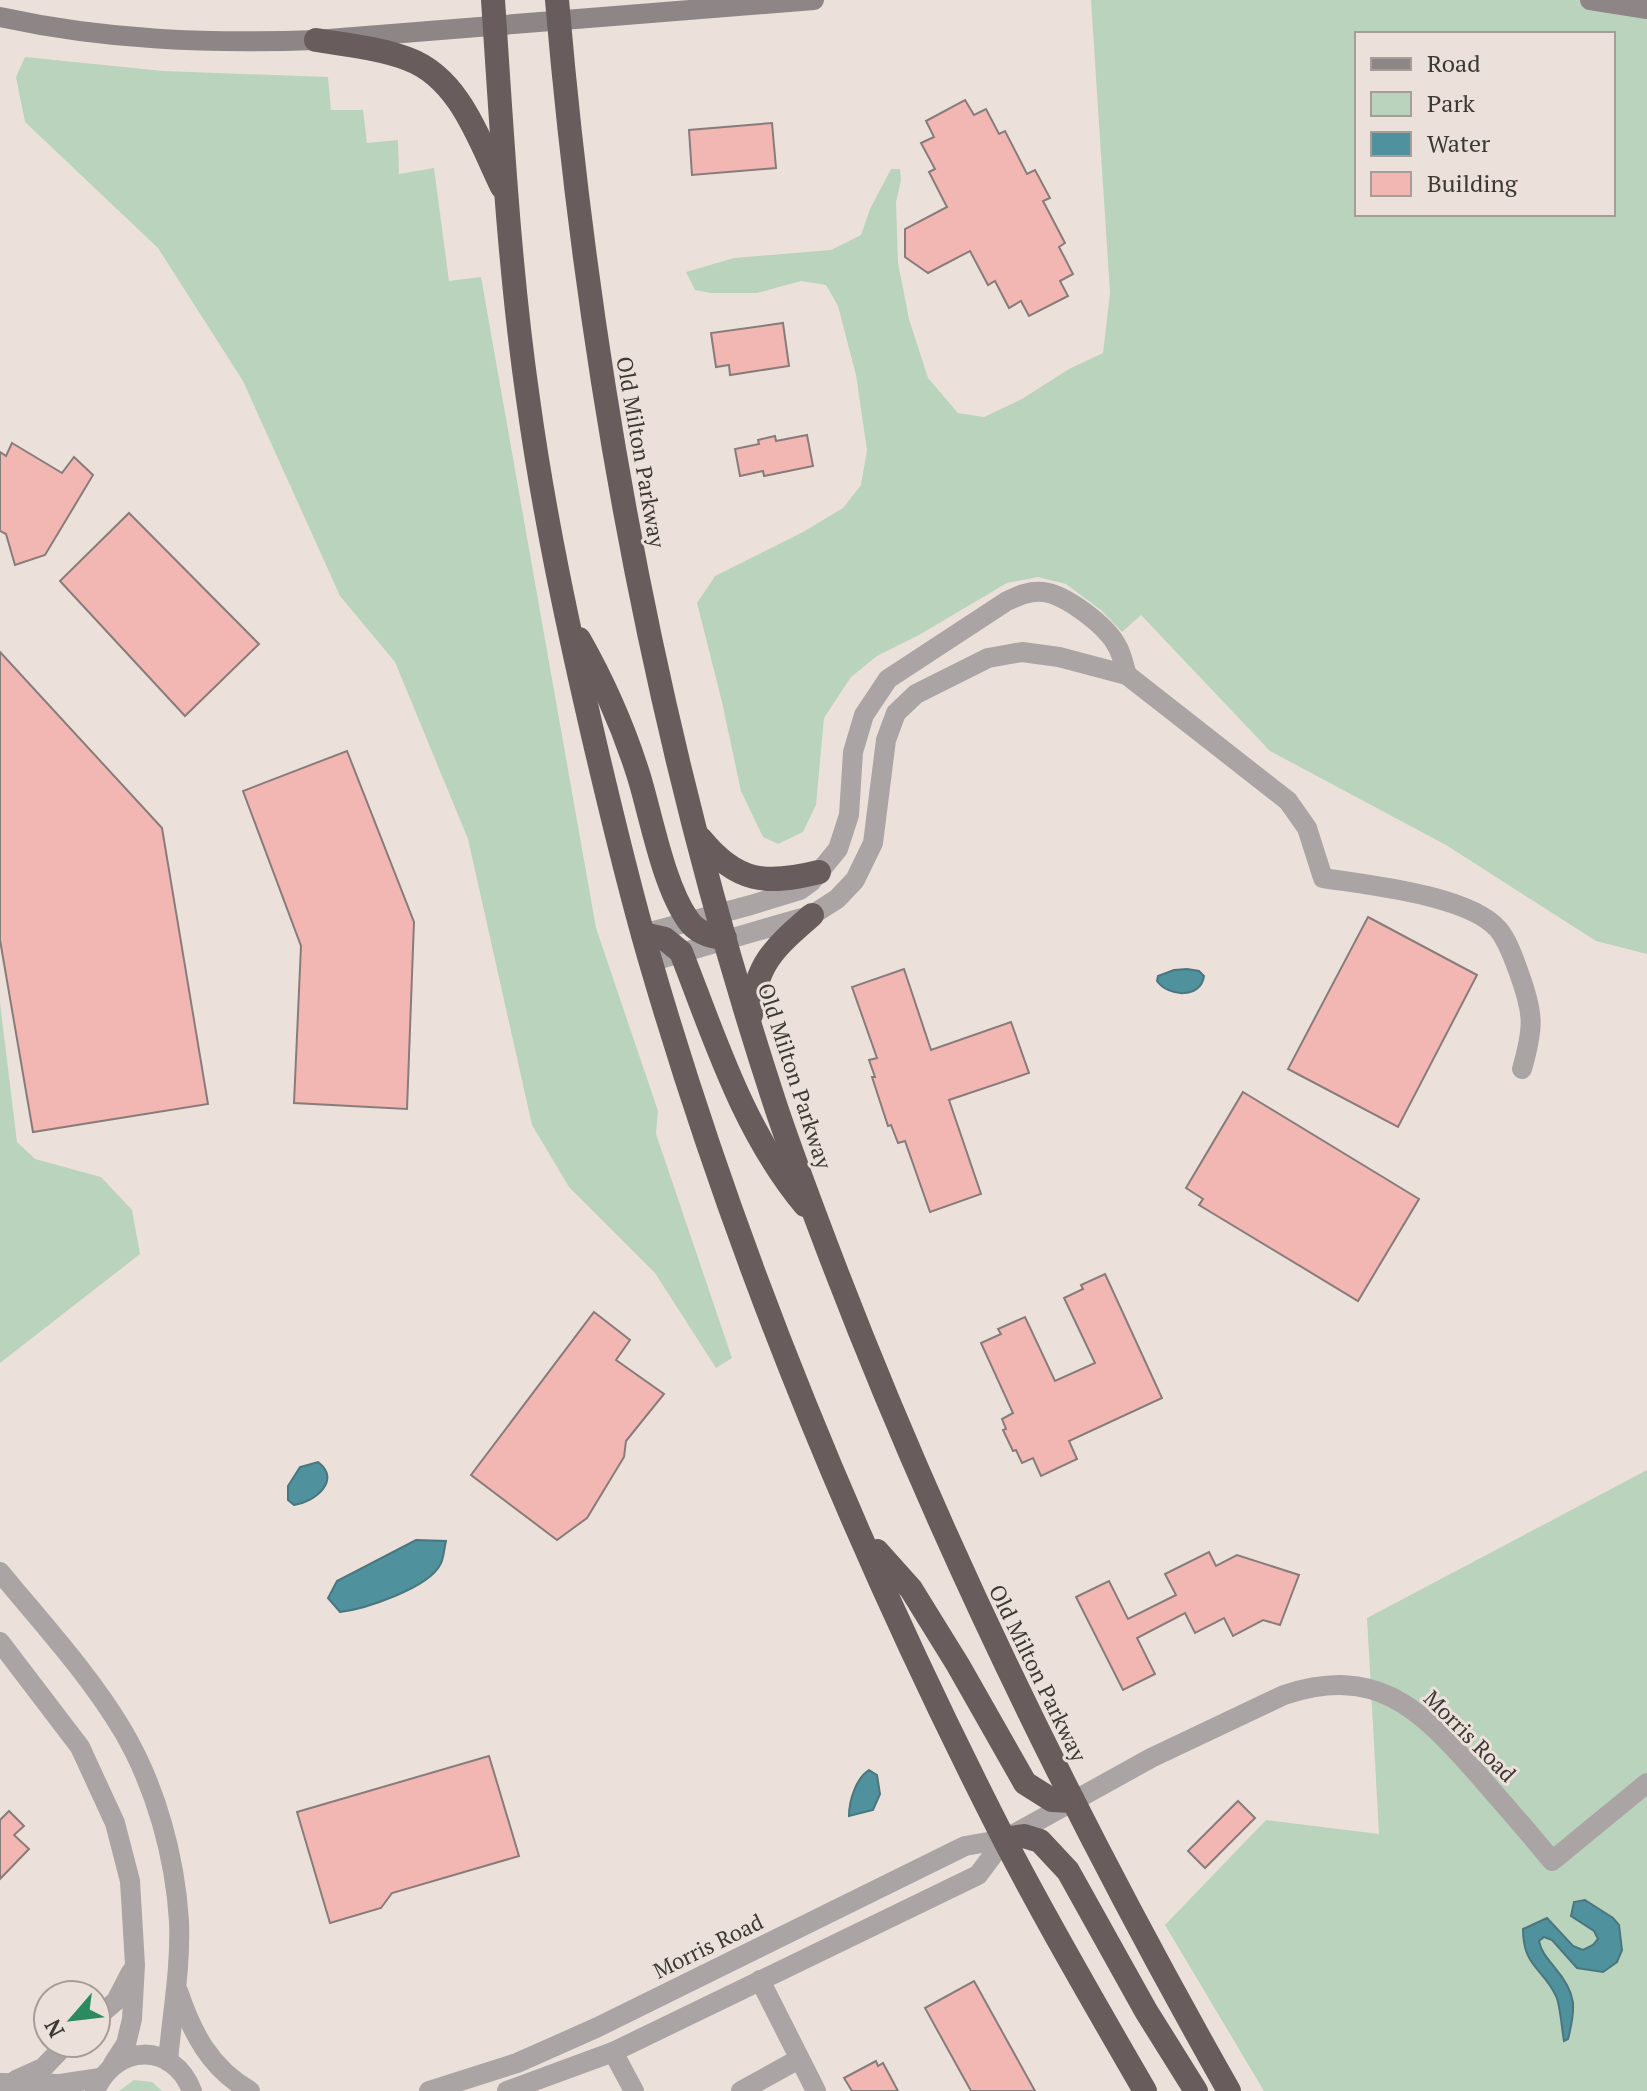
<svg xmlns="http://www.w3.org/2000/svg" width="1647" height="2091" viewBox="0 0 1647 2091" font-family="'PT Serif',serif">
<rect width="100%" height="100%" fill="#ece1da"/>
<g fill="#bad3bc" fill-rule="evenodd">
<path d="M1091,0H1647V954L1596,941L1446,845L1270,751L1141,615L1122,632L1102,611L1066,584L1038,577L1007,583L919,635L877,656L851,677L824,718L816,805L803,832L778,844L763,837L741,791L722,702L697,603L715,576L803,532L843,508L861,485L867,450L856,375L838,306L826,285L801,281L757,293H711L695,290L686,272L734,258L831,250L861,235L870,209L891,169H900L901,180L896,202L898,263L909,319L928,378L958,413L984,417L1022,399L1069,369L1103,353L1110,293ZM1357,34H1613V214H1357Z"/>
<path d="M25,57L163,71L328,77L331,110H363L367,143L398,140L399,174L434,168L449,281L481,277L596,928L658,1111L656,1134L732,1358L716,1368L655,1273L569,1187L532,1125L468,839L395,662L340,596L243,381L158,248L25,122L16,77Z"/>
<path d="M0,1003L17,1142L35,1159L101,1177L132,1210L140,1254L0,1363Z"/>
<path d="M1647,1470V2091H1264L1165,1925L1266,1820L1379,1834L1367,1618Z"/>
<path d="M134,2080L152,2082L162,2091H119Z"/>
</g>
<g fill="#50919e" stroke="#4a767e" stroke-width="2">
<path d="M1187,969L1199,971L1204,976C1201,999 1168,997 1157,981L1158,976L1174,970Z"/>
<path d="M318,1462C342,1480 315,1502 294,1505L288,1500V1486L300,1467Z"/>
<path d="M416,1540L446,1541C444,1548 444,1559 440,1565C428,1588 365,1609 340,1612L328,1598L337,1581Z"/>
<path d="M869,1770L877,1775L880,1794L873,1810L849,1816C849,1801 856,1778 869,1770Z"/>
<path d="M1585,1900L1613,1918L1619,1925L1622,1950L1617,1962L1603,1972L1577,1968L1552,1940L1544,1937L1539,1941C1541,1952 1548,1959 1555,1968C1577,1994 1576,2008 1568,2039L1564,2041C1562,2031 1560,2003 1556,1996C1543,1968 1523,1967 1523,1929L1547,1918L1573,1946L1583,1950L1593,1945L1598,1939L1594,1931L1571,1916L1574,1902Z"/>
</g>
<g fill="#f2b7b3" stroke="#887c7b" stroke-width="2">
<path d="M965,100L974,115L986,109L999,134L1005,131L1027,174L1035,170L1050,198L1043,201L1065,243L1059,247L1073,274L1060,281L1068,296L1029,316L1021,301L1009,308L995,281L988,285L970,251L928,273L905,257V229L947,207L929,172L935,169L921,143L934,137L926,121Z"/>
<path d="M772,123L776,168L692,175L689,130Z"/>
<path d="M783,323L789,366L730,375L729,365L716,367L711,333Z"/>
<path d="M807,435L813,466L764,476L763,471L740,476L735,449L759,444L758,440L775,436L776,441Z"/>
<path d="M12,443L62,473L74,457L93,475L45,555L15,565L6,534L0,531V452L6,456Z"/>
<path d="M129,513L259,644L185,716L60,581Z"/>
<path d="M0,652L162,828L208,1104L33,1132L0,940Z"/>
<path d="M347,751L414,922L407,1109L294,1103L301,946L243,791Z"/>
<path d="M1368,917L1477,975L1398,1127L1288,1069Z"/>
<path d="M904,969L931,1050L1011,1022L1029,1073L949,1100L981,1194L930,1212L905,1141L898,1143L891,1125L888,1126L872,1077H875L869,1060L877,1058L852,987Z"/>
<path d="M1243,1092L1419,1199L1358,1301L1199,1205L1203,1199L1186,1188Z"/>
<path d="M1105,1274L1162,1398L1069,1441L1077,1459L1041,1476L1033,1458L1022,1463L1016,1450L1013,1451L1003,1430L1006,1429L1002,1419L1013,1413L981,1343L1001,1334L998,1329L1025,1317L1055,1381L1095,1363L1064,1298L1083,1289L1081,1285Z"/>
<path d="M594,1312L630,1340L616,1360L664,1394L626,1441L624,1457L587,1518L557,1540L471,1475Z"/>
<path d="M1209,1552L1216,1566L1237,1555L1299,1575L1280,1625L1263,1620L1233,1636L1224,1618L1195,1633L1185,1613L1137,1638L1155,1674L1123,1690L1076,1597L1109,1581L1128,1619L1176,1595L1165,1574Z"/>
<path d="M489,1756L519,1856L392,1893L381,1908L330,1923L297,1812Z"/>
<path d="M1238,1801L1255,1818L1205,1868L1188,1851Z"/>
<path d="M9,1811L24,1826L14,1835L29,1849L0,1879V1820Z"/>
<path d="M974,1981L1035,2091H971L925,2008Z"/>
<path d="M876,2061L878,2066L883,2063L898,2091H852L844,2078Z"/>
</g>
<g fill="none" stroke-linecap="round" stroke-linejoin="round">
<g stroke="#aaa4a4" stroke-width="20">
<path d="M643,934L751,905L800,890L811,882L838,849L849,815L853,752L864,715L888,679L1007,601C1020,595 1029,591 1043,592C1065,594 1107,626 1117,646C1122,654 1124,666 1127,675"/>
<path d="M650,962L812,915L837,899L855,880L873,843L886,740L896,713L916,694L988,658L1022,652L1059,657L1127,675L1288,801L1307,828L1323,878C1367,885 1468,895 1498,929C1508,941 1514,959 1519,973C1534,1014 1534,1027 1522,1069"/>
<path d="M0,1572C42,1623 89,1674 123,1731C156,1787 175,1857 179,1921C181,1968 172,2015 168,2061"/>
<path d="M0,1642L80,1747L115,1823L130,1881L135,1965L132,2019L126,2044L113,2064"/>
<path d="M760,1980L816,2091"/>
<path d="M178,1991C192,2033 210,2068 250,2091"/>
<path d="M96,2018L116,2001L131,1972"/>
<path d="M613,2052L634,2091"/>
<path d="M16,2080L43,2068L67,2043"/>
<path d="M0,2083L60,2084L100,2078"/>
<path d="M95,2091C115,2044 173,2041 192,2091"/>
<path d="M429,2091L517,2063L598,2027L965,1846L1005,1839L1151,1758L1284,1695C1376,1665 1418,1707 1475,1771C1501,1801 1527,1830 1552,1861L1647,1783"/>
<path d="M507,2091L613,2052L978,1875L1005,1839"/>
<path d="M741,2091L799,2059"/>
</g>
<g stroke="#8e8586" stroke-width="20">
<path d="M1590,0L1647,9"/>
<path d="M0,17C105,40 209,44 316,40L814,0"/>
</g>
<g stroke="#685c5d" stroke-width="24">
<path d="M493,0C502,133 509,267 528,399C544,516 569,632 596,748C613,820 630,892 651,963C739,1265 861,1559 1004,1839C1048,1924 1097,2008 1145,2091"/>
<path d="M557,0C589,374 657,744 774,1101C790,1150 809,1199 827,1247C938,1540 1075,1819 1229,2091"/>
<path d="M316,40C347,45 379,48 408,59C460,78 480,142 502,187"/>
<path d="M579,639C604,683 625,731 640,780C652,821 664,886 688,920C697,933 710,937 725,938"/>
<path d="M701,839C737,883 766,885 819,872"/>
<path d="M643,934L665,939L681,952C715,1039 744,1132 805,1205"/>
<path d="M751,1015C755,964 775,947 812,915"/>
<path d="M877,1551L911,1589L958,1665L1025,1783L1052,1800L1071,1801"/>
<path d="M1005,1839L1024,1836L1040,1841L1068,1871L1146,2011L1196,2091"/>
</g>
</g>
<g text-anchor="middle" stroke-width="6" stroke-linejoin="round" paint-order="stroke">
<g font-size="22" fill="#3c3835" stroke="#ece1da">
<text transform="translate(641 452) rotate(80)" y="8">Old Milton Parkway</text>
<text transform="translate(795 1076) rotate(72)" y="8">Old Milton Parkway</text>
<text transform="translate(1038 1673) rotate(64)" y="8">Old Milton Parkway</text>
<text transform="translate(1470 1736) rotate(45)" y="8">Morris Road</text>
<text transform="translate(708 1946) rotate(-26)" y="8">Morris Road</text>
</g>
</g>
<rect x="1355" y="32" width="260" height="184" fill="#ece1da" stroke="#a69d98" stroke-width="2"/>
<rect x="1371" y="58" width="40" height="12" fill="#8e8586" stroke="#a69d98" stroke-width="2"/>
<text x="1427" y="72" font-size="24" fill="#3c3835">Road</text>
<rect x="1371" y="92" width="40" height="24" fill="#bad3bc" stroke="#a69d98" stroke-width="2"/>
<text x="1427" y="112" font-size="24" fill="#3c3835">Park</text>
<rect x="1371" y="132" width="40" height="24" fill="#50919e" stroke="#a69d98" stroke-width="2"/>
<text x="1427" y="152" font-size="24" fill="#3c3835">Water</text>
<rect x="1371" y="172" width="40" height="24" fill="#f2b7b3" stroke="#a69d98" stroke-width="2"/>
<text x="1427" y="192" font-size="24" fill="#3c3835">Building</text>
<g transform="translate(72 2019) rotate(242)"><circle r="38" fill="#ece1da" stroke="#a69d98" stroke-width="2"/>
<path d="M0-6L14 30L0 20L-14 30Z" fill="#2c8a61"/>
<text y="-12" font-size="22" font-weight="bold" text-anchor="middle" fill="#3c3835">N</text>
</g>
</svg>
